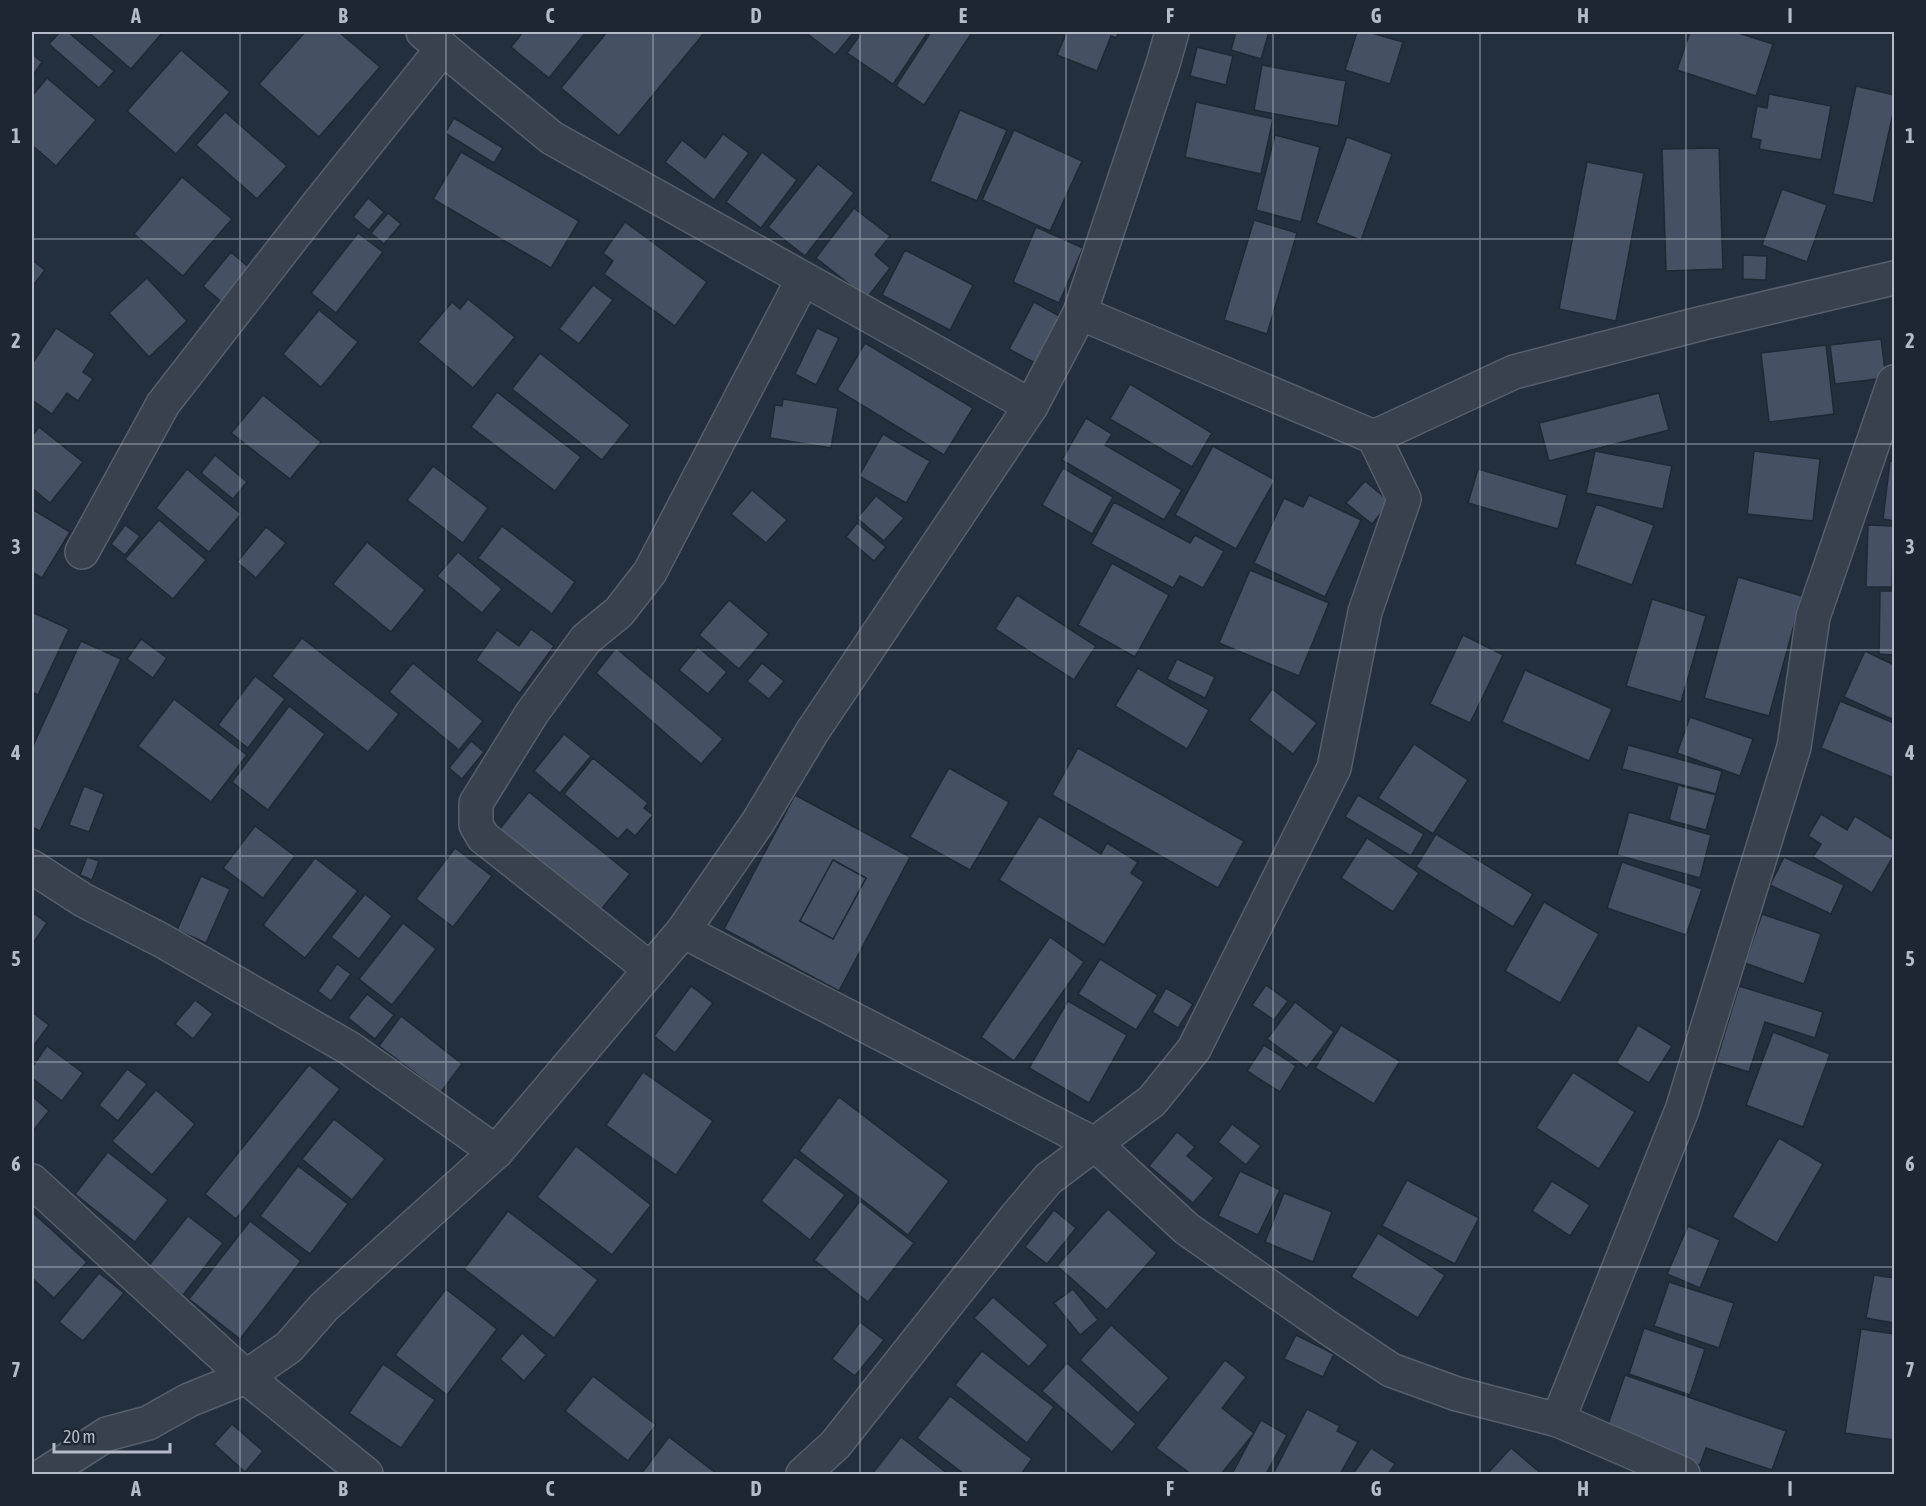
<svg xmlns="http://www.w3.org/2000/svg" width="1926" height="1506" viewBox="0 0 1926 1506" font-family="'Asap Condensed',sans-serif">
<rect width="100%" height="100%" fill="#242f3e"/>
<g fill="#455162" stroke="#1f2835" stroke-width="1.5" fill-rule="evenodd">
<path d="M60,32H68L114,71L99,88L49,44Z"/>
<path d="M88,32H163L131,69Z"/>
<path d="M305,32H339L380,67L319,137L259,84Z"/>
<path d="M523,32H586L549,78L511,47Z"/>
<path d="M607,32H705L619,136L561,88Z"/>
<path d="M805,32H854L835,55Z"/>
<path d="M862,32H928L893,84L847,53Z"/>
<path d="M931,32H968L971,34L924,105L896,86Z"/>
<path d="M1067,32H1119L1116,38L1111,36L1097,71L1057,55Z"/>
<path d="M1236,32H1269L1261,59L1231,50Z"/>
<path d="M1357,32H1368L1403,42L1390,84L1345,70Z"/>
<path d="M1690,32H1735L1773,44L1756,96L1677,70Z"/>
<path d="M1197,47L1233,56L1226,85L1190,76Z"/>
<path d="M181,50L230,92L176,154L127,111Z"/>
<path d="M32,54L42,62L32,77Z"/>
<path d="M1262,65L1346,81L1338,126L1254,110Z"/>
<path d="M47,78L96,120L56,166L32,145V96Z"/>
<path d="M1856,86L1894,95V109L1873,203L1833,194Z"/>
<path d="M1769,94L1831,106L1821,160L1759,149L1761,140L1751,138L1757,106L1767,108Z"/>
<path d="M1196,102L1273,119L1261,174L1185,157Z"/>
<path d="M960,110L1007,130L977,201L930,181Z"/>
<path d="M225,112L287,166L257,199L196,145Z"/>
<path d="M454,118L503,148L494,163L445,133Z"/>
<path d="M1014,130L1082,161L1050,231L982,200Z"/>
<path d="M723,134L749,153L714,200L665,162L682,140L705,158Z"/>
<path d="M1275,135L1320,147L1301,222L1256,210Z"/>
<path d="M1347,137L1392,154L1361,240L1316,223Z"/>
<path d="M1719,148L1723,269L1666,271L1662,149Z"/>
<path d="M461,152L579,221L551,268L433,199Z"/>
<path d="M762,152L797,180L761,228L726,202Z"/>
<path d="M1587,162L1644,173L1616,321L1559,309Z"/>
<path d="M818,164L854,193L805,256L768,227Z"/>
<path d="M182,177L232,219L183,276L134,234Z"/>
<path d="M1782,189L1827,205L1807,262L1762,245Z"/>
<path d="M368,198L384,212L369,230L353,217Z"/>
<path d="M854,208L890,236L875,255L890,268L867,298L816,258Z"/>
<path d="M388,213L401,224L384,244L371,233Z"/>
<path d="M1254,220L1297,233L1267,334L1224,320Z"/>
<path d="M625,222L707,282L675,326L604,274L613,261L603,253Z"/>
<path d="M1036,227L1083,248L1059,303L1013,282Z"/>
<path d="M358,233L383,252L336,313L311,293Z"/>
<path d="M905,250L973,285L950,330L882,295Z"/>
<path d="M231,252L252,270L224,304L203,286Z"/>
<path d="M1743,255L1767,256L1766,280L1743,279Z"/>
<path d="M32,260L45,270L32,287Z"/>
<path d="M147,278L187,321L149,357L109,313Z"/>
<path d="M593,285L613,300L579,344L559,329Z"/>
<path d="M468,299L515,337L473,388L418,342L452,302L460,309Z"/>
<path d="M1034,302L1063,318L1037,364L1009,349Z"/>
<path d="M319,310L358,342L321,387L283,354Z"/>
<path d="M56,328L95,354L83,372L93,379L78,401L67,393L52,414L32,400V364Z"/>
<path d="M817,328L839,338L816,385L795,374Z"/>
<path d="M1881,339L1886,378L1835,384L1830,345Z"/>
<path d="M865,343L973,408L944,455L837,390Z"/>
<path d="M1826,345L1834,414L1769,422L1761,353Z"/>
<path d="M540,353L630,425L602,460L512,389Z"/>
<path d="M1130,384L1212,433L1192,467L1110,419Z"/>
<path d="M497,392L581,457L555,491L471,427Z"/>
<path d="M1659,393L1669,430L1549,461L1539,423Z"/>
<path d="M263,395L321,442L290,479L231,433Z"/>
<path d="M783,399L838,408L831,448L770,438L775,405L782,406Z"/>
<path d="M1086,418L1112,434L1105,445L1182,490L1164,520L1062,460Z"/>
<path d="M39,427L83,462L50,503L32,488V436Z"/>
<path d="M883,434L930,461L906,503L859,476Z"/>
<path d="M1213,446L1275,480L1236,549L1175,515Z"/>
<path d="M1595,451L1672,466L1663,509L1586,493Z"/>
<path d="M1754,451L1820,459L1813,521L1747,514Z"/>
<path d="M215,455L247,482L233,499L201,473Z"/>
<path d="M1890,461H1894V521L1883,519Z"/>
<path d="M433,466L488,508L463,543L407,500Z"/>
<path d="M1063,468L1113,497L1092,534L1042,505Z"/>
<path d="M187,469L241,514L209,552L156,508Z"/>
<path d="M1478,469L1567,495L1558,529L1468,503Z"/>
<path d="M1365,481L1390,502L1372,524L1346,503Z"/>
<path d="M752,490L787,520L766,543L731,514Z"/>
<path d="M1309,495L1361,520L1325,597L1254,563L1284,498L1303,507Z"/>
<path d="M876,496L904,518L884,541L857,518Z"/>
<path d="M1114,502L1190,543L1195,535L1224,551L1203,588L1180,576L1173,588L1091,544Z"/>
<path d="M1596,504L1654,525L1632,585L1575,564Z"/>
<path d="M32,509L70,532L42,578L32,572Z"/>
<path d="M159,520L206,560L173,599L125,559Z"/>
<path d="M857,523L886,547L874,561L846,537Z"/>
<path d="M125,525L140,536L125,555L111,544Z"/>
<path d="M1868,525L1893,526L1892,587H1866Z"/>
<path d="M502,526L575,582L552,614L478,558Z"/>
<path d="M266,527L286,543L256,578L237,562Z"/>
<path d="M367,542L425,590L391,632L333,584Z"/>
<path d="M458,552L502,589L482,613L437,576Z"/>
<path d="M1112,563L1169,595L1135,657L1078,625Z"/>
<path d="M1250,570L1329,603L1299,676L1219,643Z"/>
<path d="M1738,577L1802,596L1769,716L1704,698Z"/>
<path d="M1880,591H1894V655L1879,654Z"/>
<path d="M1017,595L1096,646L1074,680L995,629Z"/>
<path d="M1652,599L1706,616L1681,702L1626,686Z"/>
<path d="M729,600L769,634L739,669L699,635Z"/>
<path d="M32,612L69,629L38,695L32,692Z"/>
<path d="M531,629L554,646L520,693L476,660L497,630L519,646Z"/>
<path d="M1463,635L1503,655L1470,723L1430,704Z"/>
<path d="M302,638L399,714L368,752L272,676Z"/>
<path d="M141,639L167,658L153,678L127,659Z"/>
<path d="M81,641L121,659L40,831L32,827V748Z"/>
<path d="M698,647L727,672L708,694L679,670Z"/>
<path d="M616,648L723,739L701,764L596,673Z"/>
<path d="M1865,651L1894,665V720L1844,697Z"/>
<path d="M1177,659L1215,677L1205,698L1167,679Z"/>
<path d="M413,663L483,721L459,750L389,692Z"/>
<path d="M762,663L784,681L769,699L747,681Z"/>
<path d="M1138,668L1209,710L1187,749L1115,706Z"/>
<path d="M1525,670L1612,709L1589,761L1502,722Z"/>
<path d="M255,676L285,699L248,748L218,725Z"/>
<path d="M1272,689L1317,723L1293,754L1249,720Z"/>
<path d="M174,699L247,755L211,802L138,746Z"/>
<path d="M1840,701L1894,723V778L1821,748Z"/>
<path d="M289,706L325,734L268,810L232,782Z"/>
<path d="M1690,717L1753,739L1740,776L1677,753Z"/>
<path d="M564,734L591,756L560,793L534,771Z"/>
<path d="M471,741L484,752L462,779L449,768Z"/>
<path d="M1414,744L1468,780L1433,834L1378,798Z"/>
<path d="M1628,745L1722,771L1716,794L1622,769Z"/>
<path d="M1078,748L1244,841L1218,888L1052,795Z"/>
<path d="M593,758L648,803L644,808L653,815L635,836L627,829L618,839L564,794Z"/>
<path d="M949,768L1009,802L970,870L910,837Z"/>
<path d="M1678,785L1716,795L1706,830L1669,820Z"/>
<path d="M84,786L104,794L89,832L69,825Z"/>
<path d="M529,792L630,874L599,912L499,830Z"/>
<path d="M795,795L910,857L839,991L724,929ZM833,860L866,878L833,939L800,921Z"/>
<path d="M1358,795L1424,834L1411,856L1345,817Z"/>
<path d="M1629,812L1711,835L1700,878L1617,855Z"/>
<path d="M1821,814L1847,830L1855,816L1894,840V855L1872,893L1813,857L1821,844L1808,836Z"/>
<path d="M1039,816L1101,854L1107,843L1138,862L1131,873L1144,882L1104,945L999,880Z"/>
<path d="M255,826L295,856L263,898L223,868Z"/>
<path d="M1436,834L1533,894L1513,927L1416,867Z"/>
<path d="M1367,838L1419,873L1393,912L1341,878Z"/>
<path d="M455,848L492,876L453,927L416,899Z"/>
<path d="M87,857L99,861L92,880L80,875Z"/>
<path d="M1784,857L1844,885L1831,914L1770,885Z"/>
<path d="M315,858L358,891L305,958L263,925Z"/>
<path d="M833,860L866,878L833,939L800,921Z"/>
<path d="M1622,862L1702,889L1686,935L1607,908Z"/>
<path d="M201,876L230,889L206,943L177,930Z"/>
<path d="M365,894L392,916L359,959L331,937Z"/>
<path d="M1544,902L1599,934L1560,1003L1505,971Z"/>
<path d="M32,912L47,923L32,945Z"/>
<path d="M1762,914L1821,934L1804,984L1745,963Z"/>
<path d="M403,923L436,949L392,1005L359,979Z"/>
<path d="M1050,937L1084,962L1014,1061L981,1037Z"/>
<path d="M1100,959L1158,995L1136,1030L1078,994Z"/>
<path d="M337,964L351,974L331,1001L318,991Z"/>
<path d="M1266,985L1288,1001L1274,1020L1252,1005Z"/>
<path d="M691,986L713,1003L675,1053L654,1036Z"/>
<path d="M1739,986L1823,1012L1815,1038L1765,1022L1749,1072L1716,1062Z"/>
<path d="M1166,988L1193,1004L1178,1028L1152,1012Z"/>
<path d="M367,994L394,1015L375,1039L348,1018Z"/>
<path d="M195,1000L213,1014L193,1039L175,1024Z"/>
<path d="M1068,1001L1127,1035L1089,1103L1029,1068Z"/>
<path d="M1295,1002L1334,1032L1307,1068L1267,1039Z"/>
<path d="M32,1012L49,1025L32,1048Z"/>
<path d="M401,1016L462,1064L441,1092L379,1046Z"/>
<path d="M1341,1025L1400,1061L1374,1104L1315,1068Z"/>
<path d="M1638,1025L1672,1046L1649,1083L1616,1063Z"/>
<path d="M1773,1032L1830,1054L1803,1127L1746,1105Z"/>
<path d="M1264,1045L1296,1066L1280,1092L1247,1071Z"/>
<path d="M47,1046L83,1073L62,1101L32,1078V1067Z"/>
<path d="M309,1065L340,1089L236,1219L205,1194Z"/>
<path d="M127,1069L147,1084L118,1121L99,1105Z"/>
<path d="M643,1072L713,1121L676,1175L606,1125Z"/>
<path d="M1573,1072L1635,1112L1599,1169L1536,1128Z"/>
<path d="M156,1090L195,1124L152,1175L112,1141Z"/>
<path d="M32,1096L49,1111L32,1132Z"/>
<path d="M839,1097L949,1181L908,1235L799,1151Z"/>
<path d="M334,1119L385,1159L352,1200L302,1159Z"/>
<path d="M1232,1124L1261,1146L1246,1165L1218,1142Z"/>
<path d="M1177,1132L1195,1147L1187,1156L1214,1178L1193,1203L1149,1166Z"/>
<path d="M1779,1138L1823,1164L1777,1243L1732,1217Z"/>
<path d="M576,1146L651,1205L612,1255L537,1197Z"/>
<path d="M108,1152L168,1200L135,1242L75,1194Z"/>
<path d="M795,1157L845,1195L810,1240L761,1201Z"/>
<path d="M298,1166L348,1204L310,1254L260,1216Z"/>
<path d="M1240,1171L1280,1190L1258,1235L1218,1216Z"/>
<path d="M1407,1180L1479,1218L1455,1264L1382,1226Z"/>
<path d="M1552,1181L1590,1205L1570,1236L1532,1211Z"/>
<path d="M1284,1193L1332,1212L1313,1262L1265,1242Z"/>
<path d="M860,1201L914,1243L868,1302L814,1260Z"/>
<path d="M1108,1209L1157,1253L1107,1310L1057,1266Z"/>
<path d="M1054,1210L1076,1228L1047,1264L1025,1247Z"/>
<path d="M508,1211L598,1280L554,1338L464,1269Z"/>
<path d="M32,1212L87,1262L54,1298L32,1278Z"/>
<path d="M188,1216L223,1243L183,1295L147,1268Z"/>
<path d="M250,1221L301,1261L240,1339L189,1299Z"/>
<path d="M1688,1226L1720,1240L1700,1288L1667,1274Z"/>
<path d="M1378,1233L1445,1275L1418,1318L1351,1277Z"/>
<path d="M99,1273L124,1293L83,1341L59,1322Z"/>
<path d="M1874,1275L1894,1278V1323L1866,1318Z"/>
<path d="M1669,1282L1734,1303L1719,1348L1654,1326Z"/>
<path d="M446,1289L497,1329L447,1395L395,1355Z"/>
<path d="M1073,1289L1098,1320L1080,1335L1054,1303Z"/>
<path d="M993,1297L1048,1345L1029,1367L974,1318Z"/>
<path d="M860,1322L884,1340L855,1376L832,1359Z"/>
<path d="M1111,1325L1169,1378L1138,1413L1080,1360Z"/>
<path d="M1644,1328L1705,1349L1690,1395L1629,1374Z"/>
<path d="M1861,1329L1894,1334V1440L1845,1433Z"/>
<path d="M522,1333L546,1355L524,1381L500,1359Z"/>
<path d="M1296,1335L1334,1354L1323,1377L1284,1359Z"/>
<path d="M982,1351L1054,1407L1027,1443L955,1385Z"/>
<path d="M1225,1360L1246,1377L1222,1408L1254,1433L1221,1474H1191L1156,1448Z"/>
<path d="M1067,1363L1136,1424L1112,1452L1042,1391Z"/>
<path d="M383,1364L435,1400L401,1448L349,1413Z"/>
<path d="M1625,1375L1786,1431L1772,1470L1706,1448L1700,1465L1605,1433Z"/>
<path d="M593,1376L656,1425L628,1461L565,1411Z"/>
<path d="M950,1396L1032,1459L1021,1474H964L917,1438Z"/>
<path d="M1307,1409L1340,1426L1337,1431L1358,1442L1340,1474H1273Z"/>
<path d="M1261,1420L1287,1435L1266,1474H1232Z"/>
<path d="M232,1424L263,1451L245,1472L214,1444Z"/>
<path d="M669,1437L717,1474H641Z"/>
<path d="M901,1437L948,1474H872Z"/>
<path d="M1371,1448L1395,1464L1388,1474H1353Z"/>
<path d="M1511,1448L1542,1474H1487Z"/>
</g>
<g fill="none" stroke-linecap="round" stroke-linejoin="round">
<defs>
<g id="street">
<path d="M423,32L552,138L1031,406"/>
<path d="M1374,437L1514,372L1703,323L1894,278"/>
<path d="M82,552L163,404L319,203L443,48"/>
<path d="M32,867L83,900L161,940L349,1048L496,1152"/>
<path d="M683,931L1096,1145L1187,1229L1327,1327L1391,1370L1457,1394L1558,1420L1683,1474"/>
<path d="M650,969L483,837L476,825V803L532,713L586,639L619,612L650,572L803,279"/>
<path d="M32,1181L246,1377L366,1474"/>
<path d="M1558,1420L1682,1110L1794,747L1813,617L1894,382"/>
<path d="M45,1474L107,1434L148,1423L189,1400L246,1377L289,1347L324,1307L496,1152L683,931L758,822L812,732L1031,406L1080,313L1163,64L1172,32"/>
<path d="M803,1474L835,1445L1016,1217L1048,1179L1152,1101L1194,1049L1334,768L1365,612L1404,499L1374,437L1080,313"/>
</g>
</defs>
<use href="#street" stroke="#565f6c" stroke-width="36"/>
<use href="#street" stroke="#38414e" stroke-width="33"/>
</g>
<path fill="none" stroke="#b4bcc9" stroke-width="1.5" stroke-opacity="0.55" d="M240,32V1474M446,32V1474M653,32V1474M860,32V1474M1066,32V1474M1273,32V1474M1480,32V1474M1686,32V1474M32,239H1894M32,444H1894M32,650H1894M32,856H1894M32,1062H1894M32,1267H1894"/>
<rect width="1926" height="1506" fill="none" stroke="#1d2633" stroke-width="66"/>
<path d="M54 1443v9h116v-9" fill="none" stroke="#b4bcc9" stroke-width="3"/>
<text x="63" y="1443" font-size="18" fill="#b4bcc9" stroke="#1d2633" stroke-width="4.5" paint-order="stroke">20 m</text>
<rect x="33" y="33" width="1860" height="1440" fill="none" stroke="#b4bcc9" stroke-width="2"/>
<g font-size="20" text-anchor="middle" font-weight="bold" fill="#b4bcc9">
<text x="136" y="23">A</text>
<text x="343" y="23">B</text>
<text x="550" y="23">C</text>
<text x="756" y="23">D</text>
<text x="963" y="23">E</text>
<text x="1170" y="23">F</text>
<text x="1376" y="23">G</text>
<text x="1583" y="23">H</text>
<text x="1790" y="23">I</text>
<text x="16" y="143">1</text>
<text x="1910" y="143">1</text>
<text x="16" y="348">2</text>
<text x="1910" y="348">2</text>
<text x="16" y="554">3</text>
<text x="1910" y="554">3</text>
<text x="16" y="760">4</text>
<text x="1910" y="760">4</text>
<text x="16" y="966">5</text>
<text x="1910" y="966">5</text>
<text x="16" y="1171">6</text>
<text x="1910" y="1171">6</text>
<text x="16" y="1377">7</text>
<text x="1910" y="1377">7</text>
<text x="136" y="1496">A</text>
<text x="343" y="1496">B</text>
<text x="550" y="1496">C</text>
<text x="756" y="1496">D</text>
<text x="963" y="1496">E</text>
<text x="1170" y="1496">F</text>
<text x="1376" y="1496">G</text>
<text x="1583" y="1496">H</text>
<text x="1790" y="1496">I</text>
</g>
</svg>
